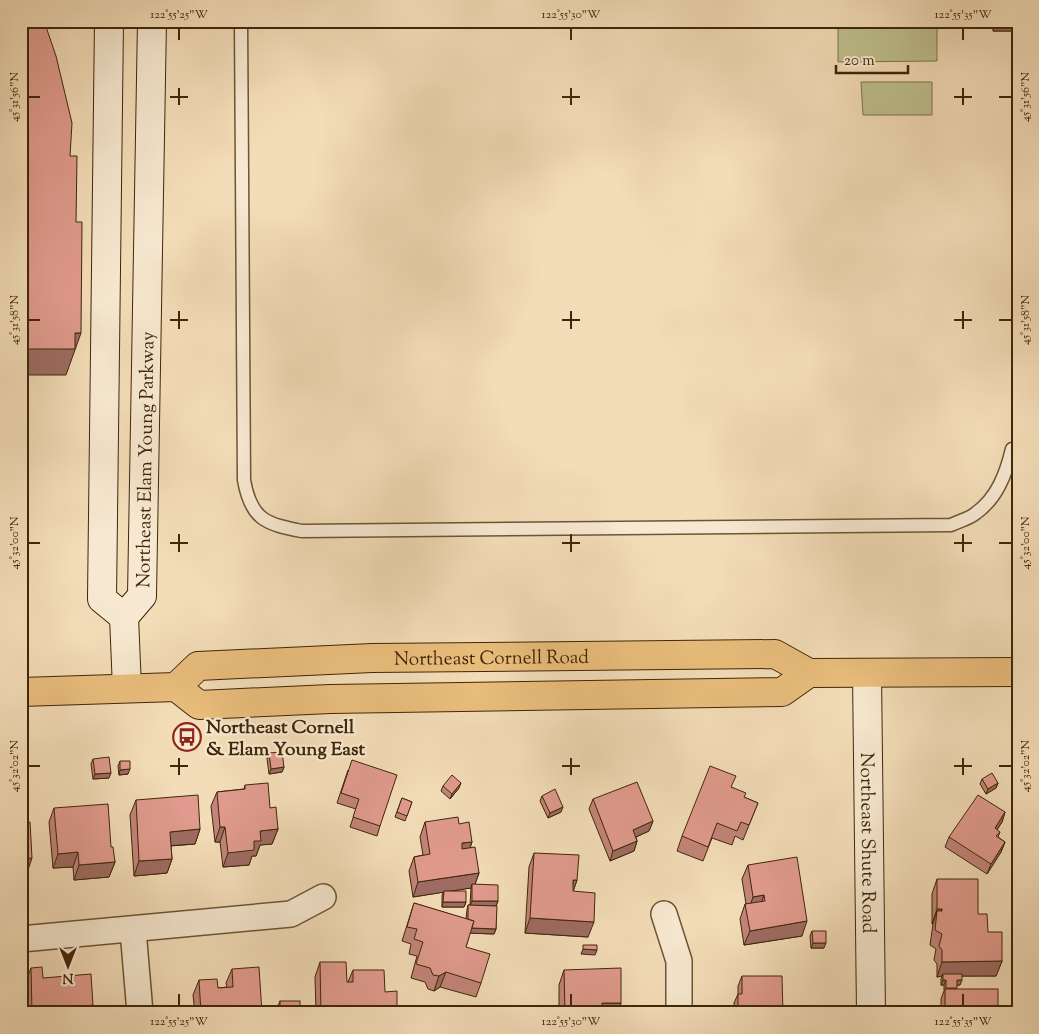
<svg xmlns="http://www.w3.org/2000/svg" width="1039" height="1034" viewBox="0 0 1039 1034" font-family="'Sorts Mill Goudy',serif">
<rect width="100%" height="100%" fill="#f3ddb8"/>
<filter id="stains"><feTurbulence type="fractalNoise" baseFrequency=".004" numOctaves="4"/><feColorMatrix values="0 0 0 0 .2 0 0 0 0 .09 0 0 0 0 .02 0 0 0 .5 -.17"/></filter>
<radialGradient id="worn" r=".72"><stop offset=".6" stop-color="#630" stop-opacity="0"/><stop offset="1" stop-color="#630" stop-opacity=".3"/></radialGradient>
<g fill="#bec08d" stroke="#7f734b">
<path d="M838,21H937V61L838,62Z"/>
<path d="M861,82H932V115H863Z"/>
</g>
<g fill="none" stroke-linecap="round" stroke-linejoin="round">
<defs>
<path id="lane" d="M241,21L244,480C251,520 266,524 302,531L951,525C959,521 969,519 976,513C997,498 1006,474 1012,449"/>
<g id="street">
<path d="M664,914L679,961V1013"/>
<path d="M133,930L140,1013"/>
<path d="M21,939L291,914L323,897"/>
</g>
<g id="secondary">
<path d="M109,21L102,599L124,617"/>
<path id="s1" d="M124,617L142,596L152,21"/>
<path d="M124,617L127,688"/>
<path id="s2" d="M867,673L871,1013"/>
</g>
<g id="highway">
<path id="s3" d="M176,687L198,666L372,658L775,654L809,673L1018,672"/>
<path d="M21,692L176,687L199,705L330,699L782,692L809,673"/>
</g>
</defs>
<use href="#lane" stroke="#6d5435" stroke-width="15"/>
<use href="#street" stroke="#6d5435" stroke-width="28"/>
<use href="#secondary" stroke="#402609" stroke-width="30"/>
<use href="#highway" stroke="#402609" stroke-width="30"/>
<use href="#lane" stroke="#f7e9d1" stroke-width="12"/>
<use href="#street" stroke="#f7e9d1" stroke-width="25"/>
<use href="#secondary" stroke="#f7e9d1" stroke-width="28"/>
<use href="#highway" stroke="#eabe7c" stroke-width="28"/>
</g>
<g fill="#c2857a" stroke="#402609">
<path d="M951,21H1018V31H993V26H951Z"/>
<path d="M269,753L284,767L282,772L269,774L267,758Z"/>
<path d="M93,759L109,778L93,779L91,764Z"/>
<path d="M120,761L128,774L119,775L118,766Z"/>
<path d="M348,770L380,826L377,836L350,827L356,809L337,803Z"/>
<path d="M982,779L998,783L996,788L986,794L980,784Z"/>
<path d="M245,785L270,808L278,829L272,844L260,845L256,856H252L249,865L223,867L220,842H215L211,806L217,792L244,789Z"/>
<path d="M443,786L459,788L450,799L441,791Z"/>
<path d="M732,787L744,797L758,803L743,840L735,836L732,845L712,838L703,861L677,851L682,836Z"/>
<path d="M542,796L561,812L548,818L540,801Z"/>
<path d="M402,798L412,802L405,821L395,817Z"/>
<path d="M593,799L653,821L649,831L636,837L637,841L634,851L610,861L589,809Z"/>
<path d="M136,800L200,829L195,844L171,846L172,859L167,873L134,876L130,815Z"/>
<path d="M54,808L111,847L115,862L109,877L74,880L73,867L53,868L49,822Z"/>
<path d="M1005,812L1002,822L997,830L1000,832L998,837L1005,842L1001,852L987,874L945,847L949,837Z"/>
<path d="M425,822L459,824L472,842L470,848L479,873L475,884L498,901L496,906V929L494,934L470,933L466,947L481,983L476,997L440,987L434,991L428,989L425,982L411,978L417,956L409,954L411,944L402,941L414,903L466,919L467,910L468,905H470L471,888L450,891L466,902L464,907H442V896L443,892L413,897L409,871L414,857L423,855L420,837Z"/>
<path d="M534,853L577,880L573,891L588,937L525,933L529,867Z"/>
<path d="M748,865L802,936L744,945L740,919L745,904H746L742,879Z"/>
<path d="M937,879L978,914L1002,961L996,976H962L960,985H957L956,989L998,1013H941V999L944,991V985H941V979L942,976L937,977V964L934,960L936,949L930,945L933,924H932V894Z"/>
<path d="M812,931L824,948H811L810,936Z"/>
<path d="M320,962L347,982H348L353,970L385,992L397,1013H316L315,977Z"/>
<path d="M31,968L43,978L93,1005L90,1013H26L25,983Z"/>
<path d="M232,969L262,1013H195L193,995L199,980L218,988L227,987L226,983Z"/>
<path d="M564,970L621,1003L618,1013H559V985Z"/>
<path d="M742,976L783,1013H734V1003L738,994V986Z"/>
<path d="M280,1001L300,1013H278V1006Z"/>
</g>
<g fill="#9e6c63" stroke="#402609">
<path d="M953,21H994L993,26H951Z"/>
<path d="M996,21H1018V31H993Z"/>
<path d="M75,333H81L66,375H21V349Z"/>
<path d="M284,767L282,772L269,774L271,769Z"/>
<path d="M130,769L128,774L119,775L120,770Z"/>
<path d="M111,773L109,778L93,779L95,774Z"/>
<path d="M461,783L459,788L450,799L452,794Z"/>
<path d="M998,783L996,788L986,794L988,789Z"/>
<path d="M563,807L561,812L548,818L550,813Z"/>
<path d="M1005,812L1002,822L991,838L995,828Z"/>
<path d="M653,821L649,831L629,840L633,830Z"/>
<path d="M220,827H225L220,842H215Z"/>
<path d="M200,829L195,844L165,846L170,832Z"/>
<path d="M278,829L272,844L260,845L256,856H252L249,865L223,867L228,853L260,831Z"/>
<path d="M637,841L634,851L610,861L613,851Z"/>
<path d="M472,842L467,856L456,858L462,843Z"/>
<path d="M1005,842L1001,852L987,874L991,864Z"/>
<path d="M78,852L73,867L53,868L58,854Z"/>
<path d="M32,858L27,873H21V859Z"/>
<path d="M172,859L167,873L134,876L139,861Z"/>
<path d="M115,862L109,877L74,880L79,865Z"/>
<path d="M479,873L474,887L472,884L471,888L413,897L418,882Z"/>
<path d="M573,880H577L572,895Z"/>
<path d="M764,895L759,910L748,912L753,897Z"/>
<path d="M472,901H498L496,906H470Z"/>
<path d="M443,902H466L464,907H442Z"/>
<path d="M937,909H942L937,924V911L933,924H932Z"/>
<path d="M530,918L594,922L588,937L525,933Z"/>
<path d="M807,921L802,936L744,945L750,931Z"/>
<path d="M468,928L496,929L494,934L466,933Z"/>
<path d="M813,943H826L824,948H811Z"/>
<path d="M583,949L597,950L595,955L581,954Z"/>
<path d="M1002,961L996,976H943V974L942,976L937,977L942,962Z"/>
<path d="M446,972L440,987L434,991L439,976Z"/>
<path d="M943,980H946L944,985H941Z"/>
<path d="M957,980H962L960,985H955Z"/>
<path d="M602,1003H621L618,1013H599Z"/>
<path d="M93,1005L90,1013H82L85,1006Z"/>
</g>
<g fill="#e19b8e" stroke="#402609">
<path d="M21,21H44L56,56L72,123L70,156H77L76,222H82L81,333H75V349H21Z"/>
<path d="M282,752L284,767L271,769L269,753Z"/>
<path d="M109,757L111,773L95,774L93,759Z"/>
<path d="M352,760L397,775L380,826L353,817L359,799L341,793Z"/>
<path d="M120,761H130V769L120,770Z"/>
<path d="M710,766L736,776L731,787L746,793L744,797L758,803L749,825L741,822L737,831L717,823L708,847L682,836Z"/>
<path d="M992,773L998,783L988,789L982,779Z"/>
<path d="M452,775L461,783L452,794L443,786Z"/>
<path d="M637,782L653,821L633,830L637,841L613,851L593,799Z"/>
<path d="M268,783L270,808L276,807L278,829L260,831L261,841H254V850L228,853L225,827H220L217,792L245,789V785Z"/>
<path d="M555,789L563,807L550,813L542,796Z"/>
<path d="M198,795L200,829L170,832L172,859L139,861L136,800Z"/>
<path d="M978,795L1005,812L995,828L1000,832L996,836L1005,842L991,864L949,837Z"/>
<path d="M402,798L412,802L407,816L397,812Z"/>
<path d="M108,804L111,847H113L115,862L79,865L78,852L58,854L54,808Z"/>
<path d="M458,817L459,824L469,822L472,842L462,843V849L475,847L479,873L418,882L414,857L430,854L425,822Z"/>
<path d="M30,822L32,858L21,859V823Z"/>
<path d="M534,853L579,855L577,880H573V891L595,893L594,922L530,918Z"/>
<path d="M797,857L807,921L750,931L745,904L765,901L764,895L753,897L748,865Z"/>
<path d="M937,879H978V914H987L988,932H1002V961L942,962V950L939,946L942,934L935,930L937,911H942V909H937Z"/>
<path d="M472,884L498,885V901H472Z"/>
<path d="M444,891H466V902H443Z"/>
<path d="M414,903L474,921L466,947L490,954L481,983L446,972L439,976L433,975L430,968L416,964L423,942L414,939L417,929L407,927Z"/>
<path d="M468,905L497,906L496,929L472,928L474,921L468,919Z"/>
<path d="M812,931H826V943H813Z"/>
<path d="M583,945H597V950L583,949Z"/>
<path d="M320,962H346L347,982H353V970H384L385,992L397,991V1013H321Z"/>
<path d="M42,967L43,978L91,974L93,1005L85,1006L86,1013H32L31,968Z"/>
<path d="M259,967L262,1013H201L199,980L217,979L218,988L233,987L232,969Z"/>
<path d="M621,968V1003H602V1013H565L564,970Z"/>
<path d="M943,974H962V980H957V988H946V980H943Z"/>
<path d="M742,976H782L783,1013H738V994H742Z"/>
<rect x="945" y="989" width="53" height="24"/>
<rect x="280" y="1001" width="20" height="12"/>
</g>
<path fill="none" stroke="#402609" stroke-width="2" d="M179,28V40M571,28V40M963,28V40M179,88V105M571,88V105M963,88V105M28,97H40M170,97H188M562,97H580M954,97H972M999,97H1012M179,311V329M571,311V329M963,311V329M28,320H40M170,320H188M562,320H580M954,320H972M999,320H1012M179,534V552M571,534V552M963,534V552M28,543H40M170,543H188M562,543H580M954,543H972M999,543H1012M179,758V775M571,758V775M963,758V775M28,766H40M170,766H188M562,766H580M954,766H972M999,766H1012M179,994V1006M571,994V1006M963,994V1006"/>
<defs>
<symbol id="bus-ring" viewBox="-11 -11 22 22"><circle r="9.5" fill="#f7e9d1" stroke="#8f2418" stroke-width="1.5"/><path d="M-5-6H5V4H4V6H2V4H-2V6H-4V4H-5ZM-3.5-4V0h7V-4ZM-3.5 1.2v1.5H-2V1.2ZM2 1.2v1.5H3.5V1.2Z" fill="#8f2418"/></symbol>
</defs>
<g fill-rule="evenodd">
<use href="#bus-ring" x="171" y="721" width="32" height="32"/>
</g>
<g text-anchor="middle" stroke-width="4.5" stroke-linejoin="round" paint-order="stroke">
<g font-size="19" fill="#402609" stroke="#f7e9d1">
<text dy="7" stroke="none"><textPath href="#s1" startOffset="164">Northeast Elam Young Parkway</textPath></text>
<text dy="7" stroke="none"><textPath href="#s3" startOffset="324">Northeast Cornell Road</textPath></text>
<text dy="7" stroke="none"><textPath href="#s2" startOffset="170">Northeast Shute Road</textPath></text>
</g>
<g font-size="19" font-weight="bold" fill="#402609" stroke="#f7e9d1" text-anchor="start">
<text x="206" y="733">Northeast Cornell<tspan x="206" dy="22">&amp; Elam Young East</tspan></text>
</g>
</g>
<rect width="1039" height="1034" fill="none" stroke="#f3ddb8" stroke-width="55"/>
<g transform="translate(68 966) rotate(180)" stroke="#f7e9d1" stroke-width="4" paint-order="stroke">
<path d="M0-4L9 19L0 12L-9 19Z" fill="#402609"/>
<text y="-8" font-size="14" font-weight="bold" text-anchor="middle" fill="#402609">N</text>
</g>
<path d="M836 65v8h72v-8" fill="none" stroke="#402609" stroke-width="2.5"/>
<text x="844" y="65" font-size="15" fill="#402609" stroke="#f7e9d1" stroke-width="4" paint-order="stroke">20 m</text>
<rect x="28" y="28" width="984" height="978" fill="none" stroke="#402609" stroke-width="2"/>
<g font-size="12" text-anchor="middle" fill="#402609">
<text x="179" y="18">122°55'25"W</text>
<text x="571" y="18">122°55'30"W</text>
<text x="963" y="18">122°55'35"W</text>
<text transform="translate(1025 97) rotate(-90)" y="4">45°31'56"N</text>
<text transform="translate(14 97) rotate(-90)" y="4">45°31'56"N</text>
<text transform="translate(1025 320) rotate(-90)" y="4">45°31'58"N</text>
<text transform="translate(14 320) rotate(-90)" y="4">45°31'58"N</text>
<text transform="translate(1025 543) rotate(-90)" y="4">45°32'00"N</text>
<text transform="translate(14 543) rotate(-90)" y="4">45°32'00"N</text>
<text transform="translate(1025 766) rotate(-90)" y="4">45°32'02"N</text>
<text transform="translate(14 766) rotate(-90)" y="4">45°32'02"N</text>
<text x="179" y="1025">122°55'25"W</text>
<text x="571" y="1025">122°55'30"W</text>
<text x="963" y="1025">122°55'35"W</text>
</g>
<rect width="100%" height="100%" filter="url(#stains)"/>
<rect width="100%" height="100%" fill="url(#worn)"/>
</svg>
